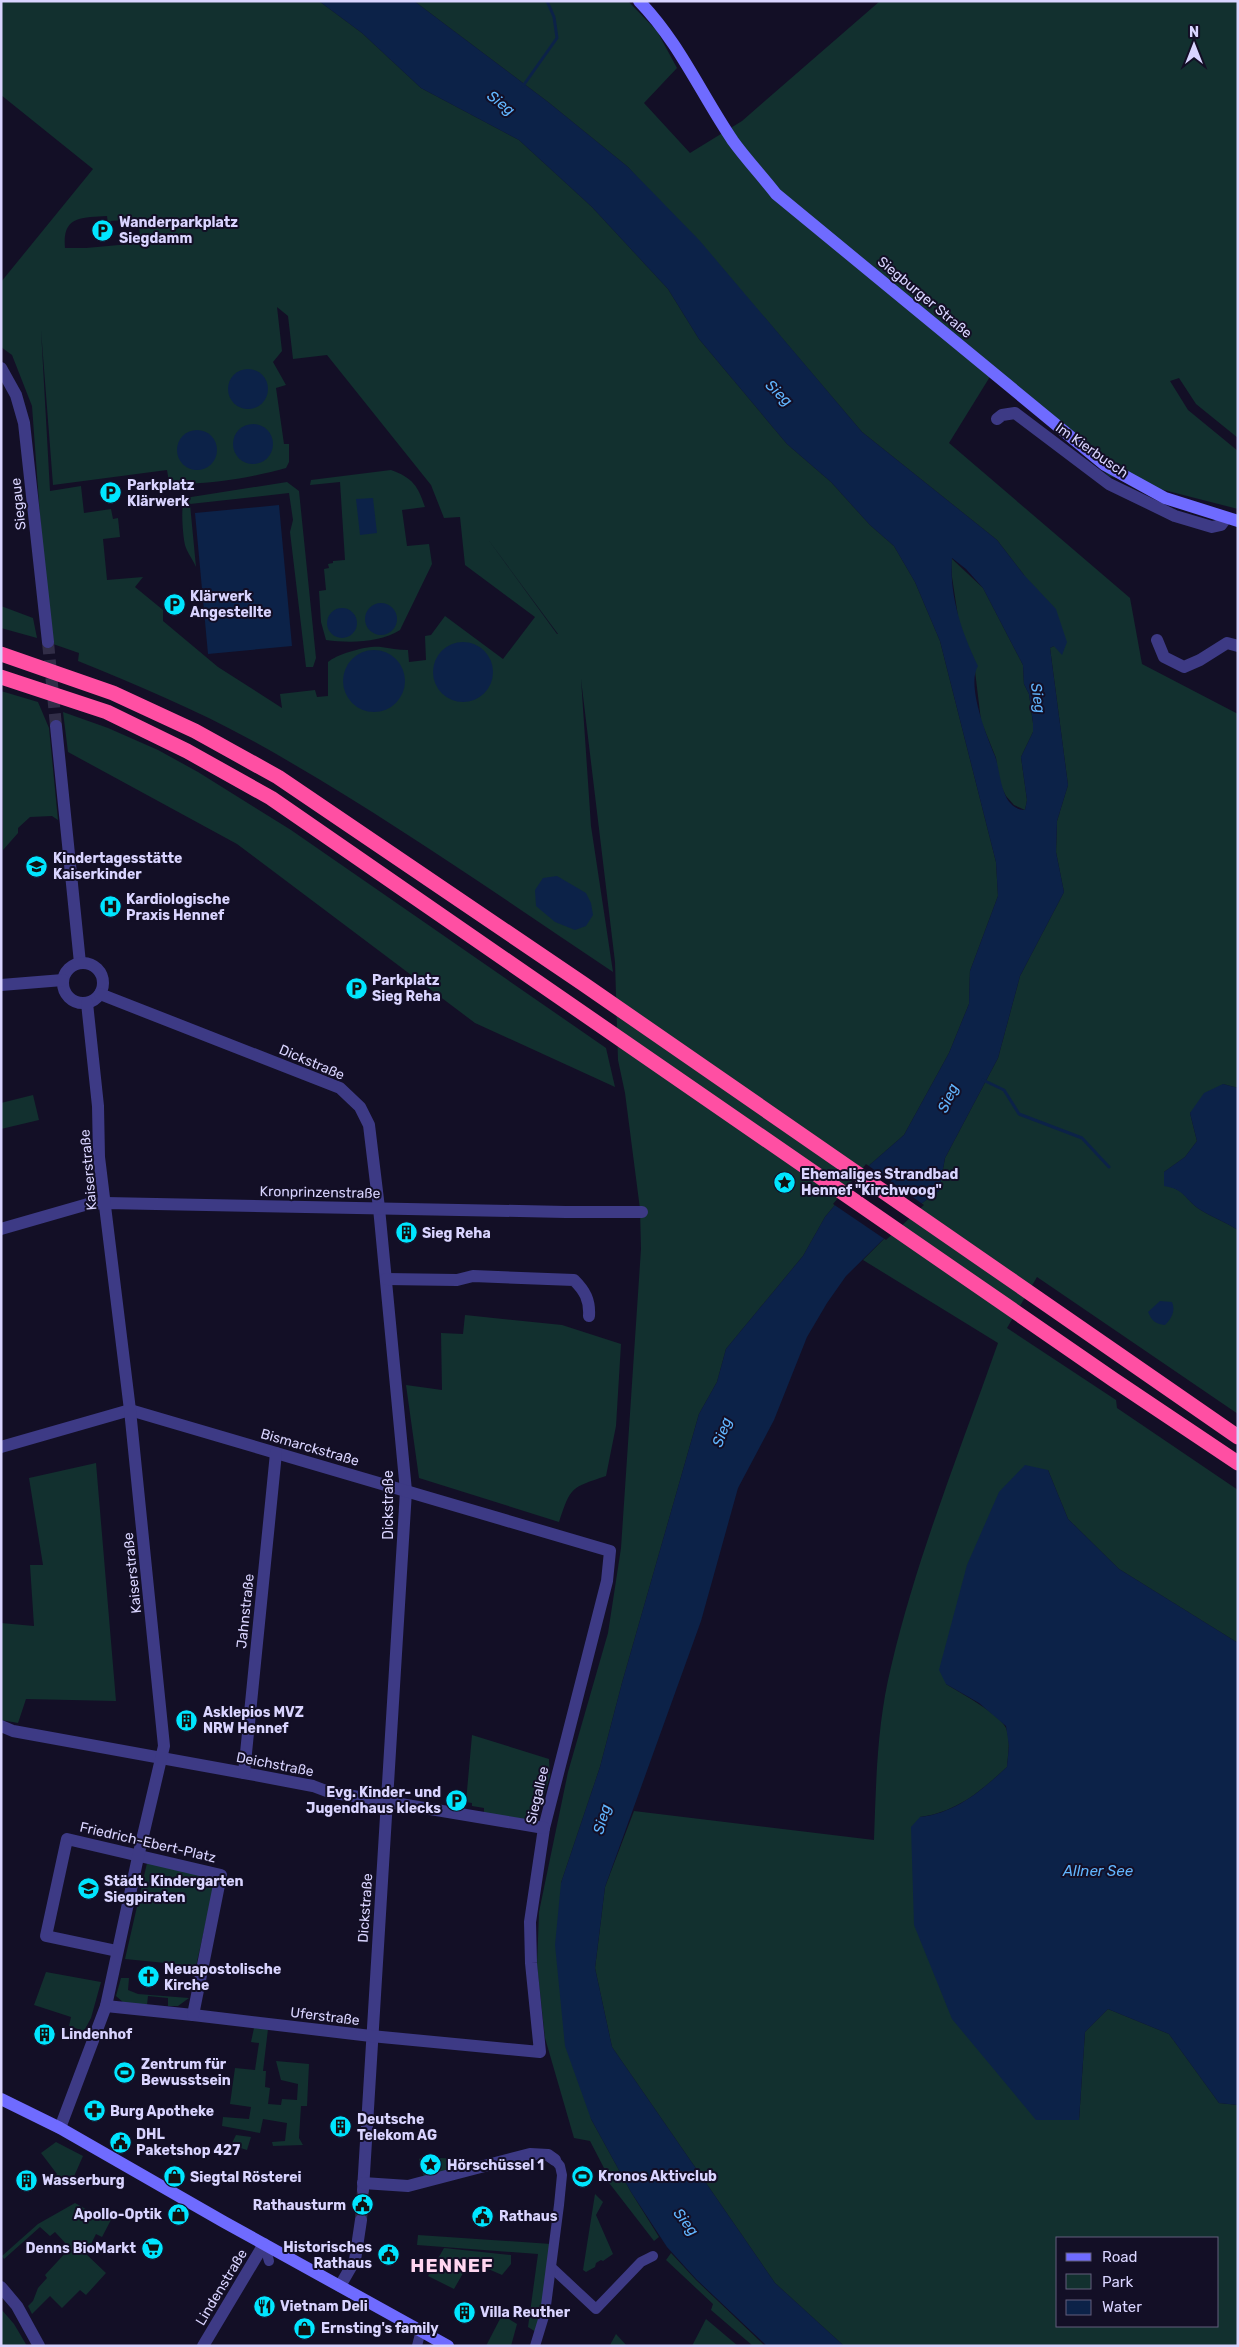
<svg xmlns="http://www.w3.org/2000/svg" width="1239" height="2347" viewBox="0 0 1239 2347" font-family="Rubik,sans-serif">
<rect width="100%" height="100%" fill="#130f26"/>
<g fill="#12302f" fill-rule="evenodd">
<path d="M1,1H319L362,33L421,88L519,140L592,207L668,289L699,339L787,444L831,482L870,525L894,546L915,582L940,641L996,862L998,896L970,971L969,1004L949,1053L904,1135L865,1169L825,1217L803,1256L726,1349L717,1382L699,1414L622,1683L600,1767L561,1883L591,2119L631,2192L659,2237L654,2241L603,2175L604,2168L590,2141L574,2138L545,2038L537,1965L539,1912L568,1772L608,1633L621,1548L641,1249L640,1209L625,1093L618,1060L615,962L581,679L591,826L613,972C495,893 377,810 253,741C197,710 137,685 78,661L79,653L53,644L48,626L32,406L12,355L1,347V282L93,169L1,95ZM107,216L108,224L111,221L138,219L141,243L86,248H65C62,215 82,218 107,216ZM277,307L288,316L293,359L327,355L431,485L444,518L460,517L465,565L535,617L503,659L445,616L431,635L425,636L426,660L409,662L408,650C398,650 390,648 381,647C368,645 337,654 328,662V696L317,697L315,690L280,694L282,708L218,667L163,621V610L135,587L143,577L107,580L103,539L120,537L118,518L113,519L111,509L84,513L81,486L50,491L41,330L53,485L167,470L169,482C201,487 254,477 286,468L289,462V444H284L276,388L286,385L273,362L282,351ZM487,538L558,634H557Z"/>
<path d="M414,1H628L657,31L677,68L644,103L690,153L742,121L880,1H1238V438L1196,404L1179,378L1170,381L1188,410L1238,451V509L1109,476L910,299L991,375L949,443L1130,598L1142,664L1238,714V1088L1223,1084L1190,1113L1197,1141L1185,1157L1164,1172V1185C1187,1191 1182,1196 1199,1209C1211,1217 1226,1222 1238,1230V1414L1037,1277L1007,1328L1116,1400L1117,1408L1238,1490V1643L1119,1569L1068,1519L1048,1470L946,1684C959,1692 1001,1715 1006,1728C1011,1741 1008,1754 1007,1767C981,1791 957,1812 920,1817L1079,2120L1085,2032L1108,2009L1169,2034L1219,2103L1238,2105V2346H844L775,2283L612,2047L595,1968L605,1887L634,1811L874,1840C876,1782 877,1724 891,1667C917,1556 960,1451 998,1343L863,1260L915,1208L939,1191L945,1158L998,1058L1020,976L1064,892L1056,852L1057,821L1068,785L1050,648L1054,646L1024,575L997,540L862,432L765,318L628,167L548,102ZM1058,2238H1218V2326H1058Z"/>
<path d="M391,470C413,478 418,486 425,507L402,510L407,546L429,544L432,564L400,630C380,643 349,643 326,640L321,622L319,591L326,590L324,569L329,568L328,564L333,563V561L345,560L340,482L310,485L311,480Z"/>
<path d="M287,482L299,491L316,658L313,667H306L290,532L293,520L289,493L190,504L196,567C193,560 187,552 185,545C183,537 180,504 185,498Z"/>
<path d="M951,558L983,588L1023,665L1024,684L1029,694L1033,723V732L1021,757L1027,800L1025,810L1014,805L1006,796L999,782L996,758L981,721L975,671L959,623L952,577Z"/>
<path d="M1,606L33,618L37,638L1,628Z"/>
<path d="M1,691L38,702L49,728L58,820L52,816L30,817L18,828V833L3,850Z"/>
<path d="M63,712L108,728L158,750L198,772L291,830L606,1048L615,1087L475,1023L237,844L68,752Z"/>
<path d="M33,1095L39,1120L1,1129V1103Z"/>
<path d="M465,1315L562,1325L621,1344L616,1426L606,1476C571,1488 571,1486 559,1522L419,1478L406,1385L442,1390L441,1333L463,1334Z"/>
<path d="M96,1463L116,1701L26,1699L18,1723L1,1720V1623L34,1626L30,1565H43L29,1478Z"/>
<path d="M472,1735L549,1759L550,1776L537,1819L519,1820L484,1814V1808L472,1806V1803L466,1802Z"/>
<path d="M147,1863L216,1878L196,1966L125,1959Z"/>
<path d="M46,1972L101,1982L91,2018L84,2031L69,2026L71,2017L34,2005Z"/>
<path d="M121,1978H129L128,1990L138,1994L189,1998L178,2006H168V1998L148,1996L147,2005L124,2003L116,1996Z"/>
<path d="M254,2028L268,2029L263,2071H266L265,2087L270,2088L268,2104L281,2105L282,2099L297,2100L298,2084L281,2080L276,2061L309,2064L307,2106H301L299,2138L303,2145L273,2146L272,2142L285,2141L287,2123L263,2119L260,2133L222,2126L223,2117L249,2119L251,2107L230,2104L235,2068L255,2070L259,2043L251,2042Z"/>
<path d="M236,2135L251,2137L247,2150L231,2145Z"/>
<path d="M56,2142L83,2156L72,2181C64,2185 60,2186 53,2178L57,2174L41,2153Z"/>
<path d="M422,2157L460,2159L459,2169L424,2177L419,2159Z"/>
<path d="M595,2194L603,2202L596,2215L613,2254L603,2261L601,2260L596,2263L595,2267L586,2272L583,2270Z"/>
<path d="M75,2203L98,2216L102,2209L113,2216L102,2237L96,2234L86,2254L106,2273L86,2295L80,2290L62,2308L50,2296L32,2314L28,2306L33,2301L38,2288L47,2278L45,2275L70,2248L55,2232L50,2236L40,2227L4,2259L2,2256L38,2224Z"/>
<path d="M418,2235L551,2244L541,2314L536,2332L528,2327L538,2254L417,2245Z"/>
<path d="M444,2248L511,2255V2264L502,2275L470,2261L454,2289L428,2276Z"/>
<path d="M671,2253L696,2280L765,2346H753L711,2310L713,2304L666,2260Z"/>
<path d="M1,2309L14,2324L27,2346H1Z"/>
<path d="M502,2315L517,2324L511,2346H486Z"/>
<path d="M706,2319L738,2346H692Z"/>
<path d="M616,2334L627,2346L610,2345Z"/>
</g>
<g fill="#0c2248" fill-rule="evenodd">
<path d="M319,1H414L548,102L628,167L700,241L862,432L997,540L1024,575L1056,609L1067,642L1062,655L1054,646L1050,648L1068,785L1057,821L1056,852L1064,892L1020,976L998,1058L945,1158L939,1191L915,1208L846,1276L827,1303L807,1337L774,1420L738,1488L701,1621L605,1887L595,1968L612,2047L775,2283L844,2346H767L696,2279L667,2247L631,2192L591,2119L565,2046L555,1945L561,1883L600,1767L622,1683L699,1414L717,1382L726,1349L803,1256L825,1217L865,1169L904,1135L949,1053L969,1004L970,971L998,896L996,862L940,641L915,582L894,546L870,525L831,482L787,444L699,339L668,289L592,207L519,140L421,88L362,33ZM952,558L966,569L983,588L1023,665L1024,684L1029,694L1033,723V732L1021,757L1027,800L1025,810C1000,809 1001,772 995,756C987,737 966,685 978,666C962,633 949,596 952,558Z"/>
<circle cx="248" cy="389" r="20"/>
<circle cx="253" cy="444" r="20"/>
<circle cx="197" cy="450" r="20"/>
<path d="M373,498L377,533L360,535L356,499Z"/>
<path d="M279,505L292,646L208,654L195,513Z"/>
<circle cx="381" cy="619" r="16"/>
<circle cx="342" cy="623" r="15"/>
<circle cx="463" cy="672" r="30"/>
<circle cx="374" cy="681" r="31"/>
<path d="M557,876L586,893L591,903L593,915L586,926L575,930L555,922L536,906L535,890L543,878Z"/>
<path d="M1223,1084L1238,1088V1230C1226,1222 1211,1217 1199,1209C1184,1198 1184,1189 1164,1186V1172L1185,1157L1197,1141L1190,1113L1204,1093Z"/>
<path d="M1160,1301L1172,1302C1176,1311 1171,1319 1165,1325C1155,1324 1152,1321 1148,1312Z"/>
<path d="M1025,1465L1048,1470L1068,1519L1119,1569L1238,1643V2105L1219,2103L1169,2034L1108,2009L1085,2032L1079,2120H1036L952,2019L914,1925L911,1827L920,1817C956,1813 981,1791 1007,1767L1009,1746L1006,1726L979,1703L946,1684L939,1670L967,1565L999,1492Z"/>
</g>
<path fill="#130f26" d="M866,1164L924,1205L886,1240L833,1204Z"/>
<g fill="none" stroke-linecap="round" stroke-linejoin="round">
<g stroke="#0c2248" stroke-width="3">
<path d="M523,86L557,38L554,17L547,1"/>
<path d="M983,1080L1004,1090L1019,1114L1082,1138L1109,1167"/>
</g>
<g stroke="#312d47" stroke-width="12" stroke-dasharray="12 6" stroke-linecap="butt">
<path d="M48,642L56,726"/>
<path d="M361,2220L363,2190"/>
</g>
<g stroke="#3d3a85" stroke-width="10">
<path d="M264,2244L269,2261"/>
<path d="M552,2268L596,2309L641,2262L653,2256"/>
<path d="M417,2346L421,2330"/>
<path d="M535,2346L545,2313L559,2205L562,2175L560,2166L555,2160"/>
</g>
<g stroke="#3d3a85" stroke-width="12">
<path d="M1,368L16,395L24,423L48,642"/>
<path d="M997,419L1002,415L1015,413L1109,484L1175,516L1212,527L1221,525L1226,518"/>
<path d="M1157,640L1164,657L1184,667L1200,660L1227,643L1238,646"/>
<path d="M56,726L80,963"/>
<circle cx="83" cy="983" r="20"/>
<path d="M1,985L63,980"/>
<path d="M100,994L340,1088L360,1107L369,1125L379,1208L406,1491L363,2190"/>
<path d="M1,1229L88,1204L106,1203L566,1212H642"/>
<path d="M386,1279L457,1280L473,1276L574,1280C585,1291 590,1300 589,1316"/>
<path d="M1,1447L130,1410L610,1551L607,1581L544,1828L530,1922L531,1963L540,2052L371,2036L193,2015L106,2006"/>
<path d="M1,1726L13,1731L244,1773L313,1786L329,1792L544,1828"/>
<path d="M244,1773L276,1453"/>
<path d="M117,1951L46,1936L67,1839L221,1875L193,2015"/>
<path d="M60,2128L106,2006L138,1857L164,1746L130,1410L99,1157L98,1106L87,1003"/>
<path d="M363,2183L408,2186L530,2154L548,2155L555,2160"/>
<path d="M340,2286L355,2260L361,2220"/>
<path d="M1,2287L17,2306L39,2346"/>
<path d="M203,2346L264,2244"/>
</g>
<g stroke="#6f6bff" stroke-width="12">
<path d="M639,1C679,42 701,94 733,141C746,159 762,176 776,194L1105,465L1165,498L1238,521"/>
<path d="M1,2099L60,2128L224,2222L448,2346"/>
</g>
<g stroke="#ff4fa3" stroke-width="15">
<path d="M1,654L113,693L195,731L278,777L582,983L1238,1437"/>
<path d="M1,677L107,712L187,751L271,798L1114,1380L1238,1463"/>
</g>
</g>
<defs>
<symbol id="parking-disc" viewBox="-11 -11 22 22"><circle r="9.5" fill="#00e5ff" stroke="#130f26"/><path d="M-3.5-5.5H1a3.5 3.5 0 0 1 0 7H-1V5.5H-3.5ZM-1-3.4V-.6H.8a1.4 1.4 0 0 0 0-2.8Z" fill="#111"/></symbol>
<symbol id="school-disc" viewBox="-11 -11 22 22"><circle r="9.5" fill="#00e5ff" stroke="#130f26"/><path d="M0-5L7-2L0 1L-7-2ZM-4 1L0 2.5L4 1V4Q0 6-4 4Z" fill="#111"/></symbol>
<symbol id="hospital-disc" viewBox="-11 -11 22 22"><circle r="9.5" fill="#00e5ff" stroke="#130f26"/><path d="M-5-5h3v3.5h4V-5h3V5h-3V1.5h-4V5h-3Z" fill="#111"/></symbol>
<symbol id="sight-disc" viewBox="-11 -11 22 22"><circle r="9.5" fill="#00e5ff" stroke="#130f26"/><path d="M0-6L1.8-2.2L6-1.7L2.9 1.2L3.7 5.4L0 3.3L-3.7 5.4L-2.9 1.2L-6-1.7L-1.8-2.2Z" fill="#111"/></symbol>
<symbol id="building-disc" viewBox="-11 -11 22 22"><circle r="9.5" fill="#00e5ff" stroke="#130f26"/><path d="M-4-6H4V6H1V3H-1V6H-4ZM-2.5-4.3h1.7v1.8h-1.7ZM.8-4.3h1.7v1.8H.8ZM-2.5-1h1.7V.8h-1.7ZM.8-1h1.7V.8H.8Z" fill="#111"/></symbol>
<symbol id="church-disc" viewBox="-11 -11 22 22"><circle r="9.5" fill="#00e5ff" stroke="#130f26"/><path d="M-1.2-6h2.4v3.5h3.3v2.4h-3.3V6h-2.4V-.1h-3.3v-2.4h3.3Z" fill="#111"/></symbol>
<symbol id="stadium-disc" viewBox="-11 -11 22 22"><circle r="9.5" fill="#00e5ff" stroke="#130f26"/><path d="M0-5a6.5 5 0 1 0 0 10a6.5 5 0 1 0 0-10ZM-3.5-1.8h7v3.6h-7Z" fill="#111"/></symbol>
<symbol id="pharmacy-disc" viewBox="-11 -11 22 22"><circle r="9.5" fill="#00e5ff" stroke="#130f26"/><path d="M-2-6h4v4h4v4h-4v4h-4v-4h-4v-4h4Z" fill="#111"/></symbol>
<symbol id="civic-disc" viewBox="-11 -11 22 22"><circle r="9.5" fill="#00e5ff" stroke="#130f26"/><path d="M-.6-6.5H3V-4.5H.6V-3L4-1V1h2V6H-6V1h2V-1L-.6-3ZM-1.2 2.5V6h2.4V2.5Z" fill="#111"/></symbol>
<symbol id="shop-disc" viewBox="-11 -11 22 22"><circle r="9.5" fill="#00e5ff" stroke="#130f26"/><path d="M-5-2.5h2.3a2.7 3.5 0 0 1 5.4 0H5L5.5 6h-11ZM-1.5-2.5h3a1.5 2.3 0 0 0-3 0Z" fill="#111"/></symbol>
<symbol id="supermarket-disc" viewBox="-11 -11 22 22"><circle r="9.5" fill="#00e5ff" stroke="#130f26"/><path d="M-6-5.5h2.5l.6 2H6L4.5 2H-2.5L-4.4-4H-6ZM-1.5 3.2a1.3 1.3 0 1 0 .1 0ZM3 3.2a1.3 1.3 0 1 0 .1 0Z" fill="#111"/></symbol>
<symbol id="restaurant-disc" viewBox="-11 -11 22 22"><circle r="9.5" fill="#00e5ff" stroke="#130f26"/><path d="M-5-6h1v4h1v-4h1v4h1v-4h1v5L-1.5 .5V6h-2V.5L-5-1ZM5-6V6H3V1.5H1.5Q1.5-4 5-6Z" fill="#111"/></symbol>
</defs>
<g fill-rule="evenodd">
<use href="#parking-disc" x="90" y="218" width="25" height="25"/>
<use href="#parking-disc" x="98" y="480" width="25" height="25"/>
<use href="#parking-disc" x="162" y="592" width="25" height="25"/>
<use href="#school-disc" x="24" y="854" width="25" height="25"/>
<use href="#hospital-disc" x="98" y="894" width="25" height="25"/>
<use href="#parking-disc" x="344" y="976" width="25" height="25"/>
<use href="#sight-disc" x="772" y="1170" width="25" height="25"/>
<use href="#building-disc" x="394" y="1220" width="25" height="25"/>
<use href="#building-disc" x="174" y="1708" width="25" height="25"/>
<use href="#parking-disc" x="444" y="1788" width="25" height="25"/>
<use href="#school-disc" x="76" y="1876" width="25" height="25"/>
<use href="#church-disc" x="136" y="1964" width="25" height="25"/>
<use href="#building-disc" x="32" y="2022" width="25" height="25"/>
<use href="#stadium-disc" x="112" y="2060" width="25" height="25"/>
<use href="#pharmacy-disc" x="82" y="2098" width="25" height="25"/>
<use href="#building-disc" x="328" y="2114" width="25" height="25"/>
<use href="#civic-disc" x="108" y="2130" width="25" height="25"/>
<use href="#sight-disc" x="418" y="2152" width="25" height="25"/>
<use href="#stadium-disc" x="570" y="2164" width="25" height="25"/>
<use href="#shop-disc" x="162" y="2164" width="25" height="25"/>
<use href="#building-disc" x="14" y="2168" width="25" height="25"/>
<use href="#civic-disc" x="350" y="2192" width="25" height="25"/>
<use href="#shop-disc" x="166" y="2202" width="25" height="25"/>
<use href="#civic-disc" x="470" y="2204" width="25" height="25"/>
<use href="#supermarket-disc" x="140" y="2236" width="25" height="25"/>
<use href="#civic-disc" x="376" y="2242" width="25" height="25"/>
<use href="#restaurant-disc" x="252" y="2294" width="25" height="25"/>
<use href="#building-disc" x="452" y="2300" width="25" height="25"/>
<use href="#shop-disc" x="292" y="2316" width="25" height="25"/>
</g>
<g text-anchor="middle" stroke-width="4" stroke-linejoin="round" paint-order="stroke">
<g font-size="14" font-weight="bold" fill="#d9d4ff" stroke="#130f26" text-anchor="start">
<text x="119" y="227">Wanderparkplatz<tspan x="119" dy="16">Siegdamm</tspan></text>
<text x="127" y="490">Parkplatz<tspan x="127" dy="16">Klärwerk</tspan></text>
<text x="190" y="601">Klärwerk<tspan x="190" dy="16">Angestellte</tspan></text>
<text x="53" y="863">Kindertagesstätte<tspan x="53" dy="16">Kaiserkinder</tspan></text>
<text x="126" y="904">Kardiologische<tspan x="126" dy="16">Praxis Hennef</tspan></text>
<text x="372" y="985">Parkplatz<tspan x="372" dy="16">Sieg Reha</tspan></text>
<text x="801" y="1179">Ehemaliges Strandbad<tspan x="801" dy="16">Hennef "Kirchwoog"</tspan></text>
<text x="422" y="1238">Sieg Reha</text>
<text x="203" y="1717">Asklepios MVZ<tspan x="203" dy="16">NRW Hennef</tspan></text>
<text x="441" y="1797" text-anchor="end">Evg. Kinder- und<tspan x="441" dy="16">Jugendhaus klecks</tspan></text>
<text x="104" y="1886">Städt. Kindergarten<tspan x="104" dy="16">Siegpiraten</tspan></text>
<text x="164" y="1974">Neuapostolische<tspan x="164" dy="16">Kirche</tspan></text>
<text x="61" y="2039">Lindenhof</text>
<text x="141" y="2069">Zentrum für<tspan x="141" dy="16">Bewusstsein</tspan></text>
<text x="110" y="2116">Burg Apotheke</text>
<text x="357" y="2124">Deutsche<tspan x="357" dy="16">Telekom AG</tspan></text>
<text x="136" y="2139">DHL<tspan x="136" dy="16">Paketshop 427</tspan></text>
<text x="447" y="2170">Hörschüssel 1</text>
<text x="598" y="2181">Kronos Aktivclub</text>
<text x="190" y="2182">Siegtal Rösterei</text>
<text x="42" y="2185">Wasserburg</text>
<text x="346" y="2210" text-anchor="end">Rathausturm</text>
<text x="162" y="2219" text-anchor="end">Apollo-Optik</text>
<text x="499" y="2221">Rathaus</text>
<text x="372" y="2252" text-anchor="end">Historisches<tspan x="372" dy="16">Rathaus</tspan></text>
<text x="136" y="2253" text-anchor="end">Denns BioMarkt</text>
<text x="280" y="2311">Vietnam Deli</text>
<text x="480" y="2317">Villa Reuther</text>
<text x="321" y="2333">Ernsting's family</text>
</g>
<g font-size="14" fill="#d9d4ff" stroke="#130f26">
<text transform="translate(925 297) rotate(40)" y="5">Siegburger Straße</text>
<text transform="translate(1092 450) rotate(35)" y="5">Im Kierbusch</text>
<text transform="translate(18 504) rotate(-96)" y="5">Siegaue</text>
<text transform="translate(312 1062) rotate(23)" y="5">Dickstraße</text>
<text transform="translate(88 1170) rotate(-95)" y="5">Kaiserstraße</text>
<text transform="translate(320 1192) rotate(1)" y="5">Kronprinzenstraße</text>
<text transform="translate(310 1447) rotate(16)" y="5">Bismarckstraße</text>
<text transform="translate(388 1505) rotate(-90)" y="5">Dickstraße</text>
<text transform="translate(132 1573) rotate(-96)" y="5">Kaiserstraße</text>
<text transform="translate(245 1611) rotate(-84)" y="5">Jahnstraße</text>
<text transform="translate(275 1764) rotate(11)" y="5">Deichstraße</text>
<text transform="translate(537 1795) rotate(-77)" y="5">Siegallee</text>
<text transform="translate(148 1842) rotate(13)" y="5">Friedrich-Ebert-Platz</text>
<text transform="translate(365 1908) rotate(-86)" y="5">Dickstraße</text>
<text transform="translate(325 2016) rotate(7)" y="5">Uferstraße</text>
<text transform="translate(221 2287) rotate(-59)" y="5">Lindenstraße</text>
</g>
<g font-size="15" font-style="italic" fill="#62b6ff" stroke="#130f26">
<text transform="translate(501 103) rotate(38)" y="5">Sieg</text>
<text transform="translate(779 393) rotate(43)" y="5">Sieg</text>
<text transform="translate(1038 698) rotate(81)" y="5">Sieg</text>
<text transform="translate(948 1098) rotate(-66)" y="5">Sieg</text>
<text transform="translate(722 1432) rotate(-70)" y="5">Sieg</text>
<text transform="translate(602 1819) rotate(-74)" y="5">Sieg</text>
<text x="1098" y="1876">Allner See</text>
<text transform="translate(686 2222) rotate(52)" y="5">Sieg</text>
</g>
<g font-size="19" font-weight="bold" letter-spacing="1" fill="#ffd6f0" stroke="#130f26">
<text x="452" y="2272">HENNEF</text>
</g>
</g>
<rect width="1239" height="2347" fill="none" stroke="#d9d4ff" stroke-width="5"/>
<rect x="1056" y="2237" width="162" height="90" fill="#130f26" stroke="#625e7d"/>
<rect x="1066" y="2253" width="25" height="8" fill="#6f6bff" stroke="#625e7d"/>
<text x="1102" y="2262" font-size="15" fill="#d9d4ff">Road</text>
<rect x="1066" y="2274" width="25" height="15" fill="#12302f" stroke="#625e7d"/>
<text x="1102" y="2287" font-size="15" fill="#d9d4ff">Park</text>
<rect x="1066" y="2300" width="25" height="15" fill="#0c2248" stroke="#625e7d"/>
<text x="1102" y="2312" font-size="15" fill="#d9d4ff">Water</text>
<g transform="translate(1194 45)" stroke="#130f26" stroke-width="4" paint-order="stroke">
<path d="M0-4L9 19L0 12L-9 19Z" fill="#d9d4ff"/>
<text y="-8" font-size="14" font-weight="bold" text-anchor="middle" fill="#d9d4ff">N</text>
</g>
</svg>
